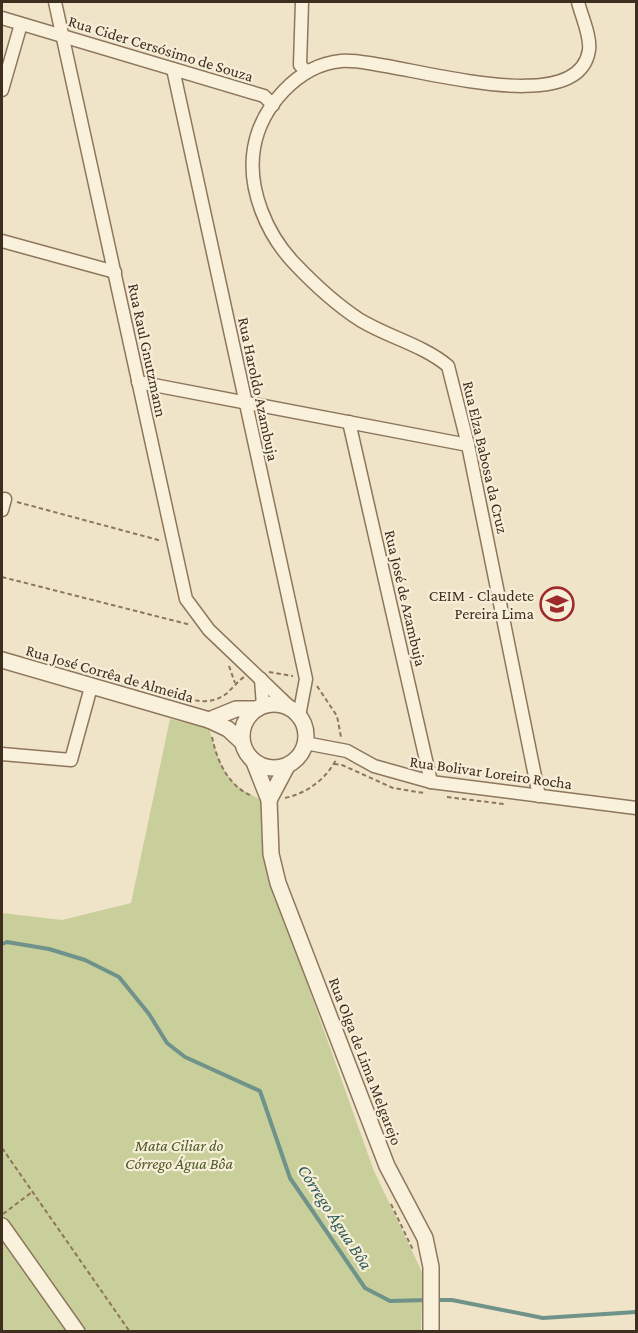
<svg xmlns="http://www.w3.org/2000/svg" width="638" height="1333" viewBox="0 0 638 1333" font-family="'Crimson Pro',serif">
<rect width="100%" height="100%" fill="#f0e4c8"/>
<path fill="#c9cf9b" d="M170,719L209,728C220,765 224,785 263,800L287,927L374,1171L423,1274L421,1331L2,1332V913L62,920L131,903Z"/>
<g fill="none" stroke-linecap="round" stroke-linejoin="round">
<g stroke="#6f938a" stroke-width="4">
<path d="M2,944L7,942L49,949L85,960L119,977L149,1014L167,1043L185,1057L260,1091L290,1178L365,1288L390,1301L428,1300"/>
<path d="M435,1300H452L543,1318L636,1312"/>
</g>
<defs>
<g id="minor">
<path d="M55,2L186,599L209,630L294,711"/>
<path d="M302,2L300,65L307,72"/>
<path d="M2,18L264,96L273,105"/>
<path d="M173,69L301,656L306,679L299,716"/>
<path d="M2,90L21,24"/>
<path d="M2,241L115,272"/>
<path d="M138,382L468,445"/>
<path d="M349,422L431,782"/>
<path d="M2,510L5,499"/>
<path d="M261,679L263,706"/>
<path d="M305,743L347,751L374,766L431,782L636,808"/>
<path d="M2,754L71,760L91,687"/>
<path d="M539,796L468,445L448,366C423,345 388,337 360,320C337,305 314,284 295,264C267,235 247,189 254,148C261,107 298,65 341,61C389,57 578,126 589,50C591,36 581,15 578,2"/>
</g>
<g id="tertiary">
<path d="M2,660L209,720L228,729L242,742"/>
<circle cx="274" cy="736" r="32"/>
<path d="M209,720L236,709H257"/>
<path d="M254,762L269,800L271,854L278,883L387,1166L425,1238L431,1267V1332"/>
<path d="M269,800L287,766"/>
<path d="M2,1226L77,1332"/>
</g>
</defs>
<use href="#minor" stroke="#8d765c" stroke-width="15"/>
<use href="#tertiary" stroke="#8d765c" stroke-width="18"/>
<g stroke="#8d765c" stroke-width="2" stroke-dasharray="4.5 3" stroke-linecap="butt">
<path d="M17,502L162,541"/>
<path d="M2,577L191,625"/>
<path d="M229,666L235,683"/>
<path d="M269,672L293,676"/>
<path d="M317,686L337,716L341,737"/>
<path d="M166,693C187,698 207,708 226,694C232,689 237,682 244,677"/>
<path d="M212,737C217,761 228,786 252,796"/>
<path d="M334,764L342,765L393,788L424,793"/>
<path d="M447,797L504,804"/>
<path d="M285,798C307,793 325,780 336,760"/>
<path d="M2,1148L130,1332"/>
<path d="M391,1204L413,1250"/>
<path d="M3,1214L32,1192"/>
</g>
<use href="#minor" stroke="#faf1dc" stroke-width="12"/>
<use href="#tertiary" stroke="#faf1dc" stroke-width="15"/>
</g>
<defs>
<symbol id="school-ring" viewBox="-11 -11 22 22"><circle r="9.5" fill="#f7eed8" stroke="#9e2a2b" stroke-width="1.5"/><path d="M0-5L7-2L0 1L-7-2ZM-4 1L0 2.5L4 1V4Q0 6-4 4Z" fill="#9e2a2b"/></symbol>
</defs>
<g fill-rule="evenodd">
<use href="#school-ring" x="538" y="585" width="38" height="38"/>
</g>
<g text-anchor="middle" stroke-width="4.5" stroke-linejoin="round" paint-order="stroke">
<g font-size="16" fill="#3d2e20" stroke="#f7eed8">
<text transform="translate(161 48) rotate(17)" y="6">Rua Cider Cersósimo de Souza</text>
<text transform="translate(148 350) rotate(78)" y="6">Rua Raul Gnutzmann</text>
<text transform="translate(259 389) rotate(78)" y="6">Rua Haroldo Azambuja</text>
<text transform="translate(486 457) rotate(77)" y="6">Rua Elza Babosa da Cruz</text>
<text transform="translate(406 598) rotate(77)" y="6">Rua José de Azambuja</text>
<text transform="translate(110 673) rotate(16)" y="6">Rua José Corrêa de Almeida</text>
<text transform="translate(491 772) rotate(8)" y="6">Rua Bolivar Loreiro Rocha</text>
<text transform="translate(366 1061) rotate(69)" y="6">Rua Olga de Lima Melgarejo</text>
</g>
<g font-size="16" fill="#3d2e20" stroke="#f7eed8" text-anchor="end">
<text x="534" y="601">CEIM - Claudete<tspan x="534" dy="18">Pereira Lima</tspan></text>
</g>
<g font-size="16" font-style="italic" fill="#4d5a26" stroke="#f7eed8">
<text x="179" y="1151">Mata Ciliar do<tspan x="179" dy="18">Córrego Água Bôa</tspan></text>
</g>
<g font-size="18" font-style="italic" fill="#2f5d5a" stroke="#f7eed8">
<text transform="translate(335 1217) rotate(57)" y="6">Córrego Água Bôa</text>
</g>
</g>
<rect width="638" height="1333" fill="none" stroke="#3d2e20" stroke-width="6"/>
</svg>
